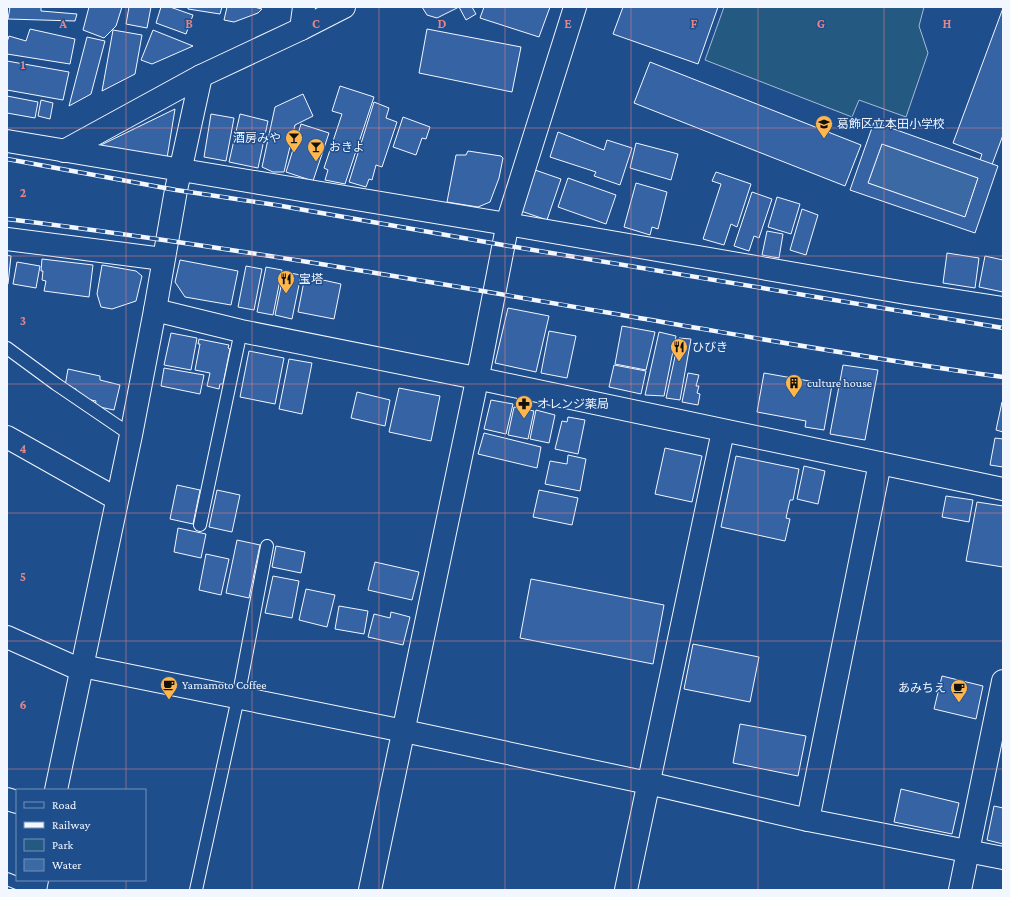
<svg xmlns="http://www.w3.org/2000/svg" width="1010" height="897" viewBox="0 0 1010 897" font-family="'Crimson Pro','Noto Sans JP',serif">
<rect width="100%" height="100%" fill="#1f4e8c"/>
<path fill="#245a82" stroke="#a8bbd7" d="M724,7H924L919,26L928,53L906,117L859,100L852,117L705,60Z"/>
<path fill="#3b69a3" stroke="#a8bbd7" d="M882,144L978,178L965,217L868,183Z"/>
<g fill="#3563a3" stroke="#f2f6ff" fill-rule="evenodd">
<path d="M10,7H41V11L77,14L75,21L8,19Z"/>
<path d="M89,7H122L116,26L104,38L83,30Z"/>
<path d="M129,7H151L147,28L126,24Z"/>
<path d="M161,7H170L193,15L186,34L156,23Z"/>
<path d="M188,7H222L220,14L188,9Z"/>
<path d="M227,7H254L262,9L258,13L234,22L224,20Z"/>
<path d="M422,7H459L437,18L427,15Z"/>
<path d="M459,7H472L476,14L466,20Z"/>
<path d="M484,7H550L539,37L480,18Z"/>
<path d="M623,7H718L698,64L613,34Z"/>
<path d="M1003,8V135L990,170L978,166L982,154L953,143Z"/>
<path d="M30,29L75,39L70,64L7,54V42L9,36L26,41Z"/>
<path d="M427,29L521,47L512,92L419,73Z"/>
<path d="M113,30L142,35L135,74L102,91Z"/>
<path d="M153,30L193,46L152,64L141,60Z"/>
<path d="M87,37L105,41L91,94L69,106Z"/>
<path d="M7,61L69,72L63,100L7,90Z"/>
<path d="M650,62L861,145L845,186L634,103Z"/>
<path d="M340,86L374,97L345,184L325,180L328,170L324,168L342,114L332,111Z"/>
<path d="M303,94L313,116L295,125L284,172H273L262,167L275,107Z"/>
<path d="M7,96L38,102L35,118L7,113Z"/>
<path d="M41,100L53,103L50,119L38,116Z"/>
<path d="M374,102L389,108L386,118L397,122L382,167L376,165L372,180L369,179L366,187L349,182Z"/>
<path d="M175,109L167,158L100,148L101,145Z"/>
<path d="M211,114L234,118L226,161L204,157Z"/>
<path d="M240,114L268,121L258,168L229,162Z"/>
<path d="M403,117L430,127L426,139L422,138L416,155L393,147Z"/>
<path d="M874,122L998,166L975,233L850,190ZM882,144L978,178L965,217L868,183Z"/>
<path d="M301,124L329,133L313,181L286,172Z"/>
<path d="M558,132L604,150L607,140L632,148L620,185L594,176L596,172L550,157Z"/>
<path d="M636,143L678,154L671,180L630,168Z"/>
<path d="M468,151L501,156L503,158L499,178L490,202L478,207L447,202L456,155H466Z"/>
<path d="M535,170L561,179L547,220L521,211Z"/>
<path d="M716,172L751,184L737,227L731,224L724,245L703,239L721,184L712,181Z"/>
<path d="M568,178L616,195L606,224L558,207Z"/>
<path d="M636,183L667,192L658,229L652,227L650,235L624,227Z"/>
<path d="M752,192L772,199L759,238L754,236L749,251L734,246Z"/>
<path d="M777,197L800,204L791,234L768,227Z"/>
<path d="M802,209L818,215L806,255L790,250Z"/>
<path d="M767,231L783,234L779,258L762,255Z"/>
<path d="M947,253L979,258L975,288L943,283Z"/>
<path d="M7,255L11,256L8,284H7Z"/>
<path d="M985,256L1003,260V292L979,287Z"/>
<path d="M42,259L93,265L89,297L44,291L46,281L42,280L43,271H41Z"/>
<path d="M180,260L238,271L231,305L185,297L175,282Z"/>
<path d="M17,262L40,266L36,288L13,284Z"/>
<path d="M102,265L136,271L142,276L136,301L112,309L101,307L97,294Z"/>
<path d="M246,266L262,269L254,310L238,307Z"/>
<path d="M266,267L282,270L273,315L257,312Z"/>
<path d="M284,272L301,275L292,319L275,315Z"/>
<path d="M305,276L341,284L334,319L298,312Z"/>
<path d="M508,308L549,316L536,372L495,363Z"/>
<path d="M622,326L655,332L646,370L615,364Z"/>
<path d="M549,331L576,336L567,378L541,373Z"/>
<path d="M659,332L676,336L664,396L645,395Z"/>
<path d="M171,333L197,338L191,370L164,365Z"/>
<path d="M679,338L691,339L680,400L666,398Z"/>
<path d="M199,339L229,345L228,348L230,349L223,384H220L219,389L207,386L210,373L195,370L200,344H198Z"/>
<path d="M249,351L284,358L275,404L240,397Z"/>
<path d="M289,359L312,363L302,414L279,409Z"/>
<path d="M614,365L646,371L641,394L609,387Z"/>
<path d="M843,365L878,370L865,440L830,434Z"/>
<path d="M164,368L204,375L200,394L161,386Z"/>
<path d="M68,369L100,376V380L120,385L114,410L95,406L96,401L76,397V389L65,386Z"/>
<path d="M688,373L699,375L696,386H699L697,393L700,394L698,405L682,402Z"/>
<path d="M764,373L832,385L824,430L805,427L806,421L757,412Z"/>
<path d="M399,388L440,396L431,441L389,432Z"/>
<path d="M357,392L390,400L385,426L351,418Z"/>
<path d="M491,400L513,404L506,434L484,429Z"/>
<path d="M1002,402L1003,403V432L996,430Z"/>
<path d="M514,407L534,411L528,439L508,435Z"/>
<path d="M536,410L555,415L549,443L530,439Z"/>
<path d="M568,417L585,420L578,454L555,449L562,421L567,422Z"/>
<path d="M484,433L541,447L537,468L478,454Z"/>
<path d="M995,438L1003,439V467L990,465Z"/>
<path d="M665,448L702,456L692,502L655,494Z"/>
<path d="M568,455L586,459L580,491L545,484L550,461L567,464Z"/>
<path d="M736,456L799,469L793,500H790L786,518L790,519L785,541L721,527Z"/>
<path d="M804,466L825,471L818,504L797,499Z"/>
<path d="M177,485L200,490L193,524L170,519Z"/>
<path d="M217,490L240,495L232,532L209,527Z"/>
<path d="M539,490L578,498L572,525L533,517Z"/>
<path d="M946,496L973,500L969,522L942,517Z"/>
<path d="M977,502L1003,506V567L966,561Z"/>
<path d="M178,528L206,534L201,558L174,552Z"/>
<path d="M237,540L260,545L249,598L226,593Z"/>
<path d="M276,546L305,552L301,573L272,567Z"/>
<path d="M206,554L229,559L221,595L199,590Z"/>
<path d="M375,562L419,572L412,600L368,590Z"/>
<path d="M273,576L299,581L292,618L265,613Z"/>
<path d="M531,579L664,605L653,664L520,638Z"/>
<path d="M306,589L335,595L327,627L299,620Z"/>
<path d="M339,606L368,611L364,634L335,629Z"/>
<path d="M391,612L410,617L403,645L368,637L374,614L390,618Z"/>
<path d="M693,644L759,657L750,702L684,689Z"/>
<path d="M942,676L983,686L976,719L934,709Z"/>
<path d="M740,724L806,736L798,776L733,763Z"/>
<path d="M901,789L959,803L952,834L894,822Z"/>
<path d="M994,806L1003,808V844L987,840Z"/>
</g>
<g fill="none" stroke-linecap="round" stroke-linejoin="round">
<defs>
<g id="lane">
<path d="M7,348L56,384L131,435"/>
<path d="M200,525L241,331"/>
<path d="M7,879L34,890"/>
<path d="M196,890L238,698L267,546"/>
</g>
<g id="street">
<path d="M301,29L304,7"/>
<path d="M7,141L507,224L906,293L1003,308"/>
<path d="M64,151L201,76L301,29L344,7"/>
<path d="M7,239L163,259"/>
<path d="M155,310L176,190L201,76"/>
<path d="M7,437L117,499"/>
<path d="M7,637L81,670"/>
<path d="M82,666L404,731L648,783L808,820L1003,858"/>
<path d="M7,799L17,802"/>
<path d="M808,820L880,463"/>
<path d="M370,890L481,361L509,217L575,7"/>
<path d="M626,890L723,431"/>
<path d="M960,890L1003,681"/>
</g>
<g id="secondary">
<path d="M56,790L131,435L155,310L241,331L476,378L1003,489"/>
<path d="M35,890L37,880"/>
</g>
</defs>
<use href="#lane" stroke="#f2f6ff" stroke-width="14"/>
<use href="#street" stroke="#f2f6ff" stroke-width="24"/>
<use href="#secondary" stroke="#f2f6ff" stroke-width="24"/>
<use href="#lane" stroke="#1f4e8c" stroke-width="12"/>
<use href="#street" stroke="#1f4e8c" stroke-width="22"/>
<use href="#secondary" stroke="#1f4e8c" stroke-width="22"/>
<defs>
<g id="rail">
<path d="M7,159L176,190L276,205L503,245L1003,328"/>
<path d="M7,219C228,246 448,285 668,323C779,342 891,362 1003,377"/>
</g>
</defs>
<use href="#rail" stroke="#f2f6ff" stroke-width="4.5"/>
<use href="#rail" stroke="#1f4e8c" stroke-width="3" stroke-dasharray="9" stroke-linecap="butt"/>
</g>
<path fill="none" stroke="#e38589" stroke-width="1" stroke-opacity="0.55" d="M126,7V790M252,7V890M379,7V890M505,7V890M631,7V890M758,7V890M884,7V890M7,128H1003M7,256H1003M7,384H1003M7,513H1003M7,641H1003M7,769H1003M126,880V890"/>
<defs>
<symbol id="school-pin" viewBox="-11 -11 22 30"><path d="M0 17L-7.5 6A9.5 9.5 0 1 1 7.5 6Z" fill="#ffb74d" stroke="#1f4e8c"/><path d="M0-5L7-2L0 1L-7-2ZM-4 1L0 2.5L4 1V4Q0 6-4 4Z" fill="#111"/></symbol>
<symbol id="bar-pin" viewBox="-11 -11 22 30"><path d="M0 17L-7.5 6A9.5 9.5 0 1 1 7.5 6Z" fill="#ffb74d" stroke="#1f4e8c"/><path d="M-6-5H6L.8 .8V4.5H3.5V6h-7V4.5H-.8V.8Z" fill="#111"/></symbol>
<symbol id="restaurant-pin" viewBox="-11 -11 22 30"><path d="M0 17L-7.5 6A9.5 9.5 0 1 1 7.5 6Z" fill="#ffb74d" stroke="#1f4e8c"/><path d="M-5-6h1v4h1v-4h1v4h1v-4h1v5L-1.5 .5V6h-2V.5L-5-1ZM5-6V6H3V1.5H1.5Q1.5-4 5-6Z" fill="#111"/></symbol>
<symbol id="building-pin" viewBox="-11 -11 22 30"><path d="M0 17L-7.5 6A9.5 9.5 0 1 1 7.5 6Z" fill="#ffb74d" stroke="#1f4e8c"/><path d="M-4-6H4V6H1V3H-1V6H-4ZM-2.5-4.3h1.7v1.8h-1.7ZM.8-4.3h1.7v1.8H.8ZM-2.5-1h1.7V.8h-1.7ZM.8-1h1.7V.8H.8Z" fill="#111"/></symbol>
<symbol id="pharmacy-pin" viewBox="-11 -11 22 30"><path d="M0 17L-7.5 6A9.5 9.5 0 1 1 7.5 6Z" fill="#ffb74d" stroke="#1f4e8c"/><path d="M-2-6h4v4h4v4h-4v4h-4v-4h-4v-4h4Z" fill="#111"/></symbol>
<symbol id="cafe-pin" viewBox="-11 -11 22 30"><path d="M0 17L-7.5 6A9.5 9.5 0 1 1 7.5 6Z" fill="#ffb74d" stroke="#1f4e8c"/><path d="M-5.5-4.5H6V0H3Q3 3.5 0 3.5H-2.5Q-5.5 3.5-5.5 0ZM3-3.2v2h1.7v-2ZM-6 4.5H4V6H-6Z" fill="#111"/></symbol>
</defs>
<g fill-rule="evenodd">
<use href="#school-pin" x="814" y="114" width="20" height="27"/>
<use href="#bar-pin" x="284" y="128" width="20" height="27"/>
<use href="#bar-pin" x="306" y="137" width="20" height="27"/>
<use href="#restaurant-pin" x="276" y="269" width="20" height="27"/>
<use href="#restaurant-pin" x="669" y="337" width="20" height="27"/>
<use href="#building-pin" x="784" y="373" width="20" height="27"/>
<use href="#pharmacy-pin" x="514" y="394" width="20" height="27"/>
<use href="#cafe-pin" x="159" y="675" width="20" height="27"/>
<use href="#cafe-pin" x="949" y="678" width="20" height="27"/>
</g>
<g text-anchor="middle" stroke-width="3" stroke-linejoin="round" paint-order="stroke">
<g font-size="12" fill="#f2f6ff" stroke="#1f4e8c" text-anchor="start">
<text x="837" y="128">葛飾区立本田小学校</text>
<text x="281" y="142" text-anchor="end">酒房みや</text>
<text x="329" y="151">おきよ</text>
<text x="299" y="283">宝塔</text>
<text x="692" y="351">ひびき</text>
<text x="807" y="387">culture house</text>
<text x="537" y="408">オレンジ薬局</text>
<text x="182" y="689">Yamamoto Coffee</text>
<text x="946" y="692" text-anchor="end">あみちえ</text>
</g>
</g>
<g font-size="13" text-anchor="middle" font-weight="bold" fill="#e38589" stroke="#1f4e8c" stroke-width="3" stroke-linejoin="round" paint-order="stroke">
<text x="63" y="28">A</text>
<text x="189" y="28">B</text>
<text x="316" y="28">C</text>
<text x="442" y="28">D</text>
<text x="568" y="28">E</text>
<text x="694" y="28">F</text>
<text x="821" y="28">G</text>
<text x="947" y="28">H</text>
<text x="23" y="69">1</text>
<text x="23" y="197">2</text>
<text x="23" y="325">3</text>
<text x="23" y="453">4</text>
<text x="23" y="581">5</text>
<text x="23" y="709">6</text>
</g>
<rect width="1010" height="897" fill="none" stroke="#f2f6ff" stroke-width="16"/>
<rect x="16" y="789" width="130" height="92" fill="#1f4e8c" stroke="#7391ba"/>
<rect x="24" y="802" width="20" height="6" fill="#1f4e8c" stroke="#7391ba"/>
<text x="52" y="809" font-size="12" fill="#f2f6ff">Road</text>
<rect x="24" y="822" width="20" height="6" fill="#f2f6ff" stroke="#7391ba"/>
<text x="52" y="829" font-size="12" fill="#f2f6ff">Railway</text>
<rect x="24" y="839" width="20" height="12" fill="#245a82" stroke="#7391ba"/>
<text x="52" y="849" font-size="12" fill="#f2f6ff">Park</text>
<rect x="24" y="859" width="20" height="12" fill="#3b69a3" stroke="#7391ba"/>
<text x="52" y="869" font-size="12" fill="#f2f6ff">Water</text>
</svg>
